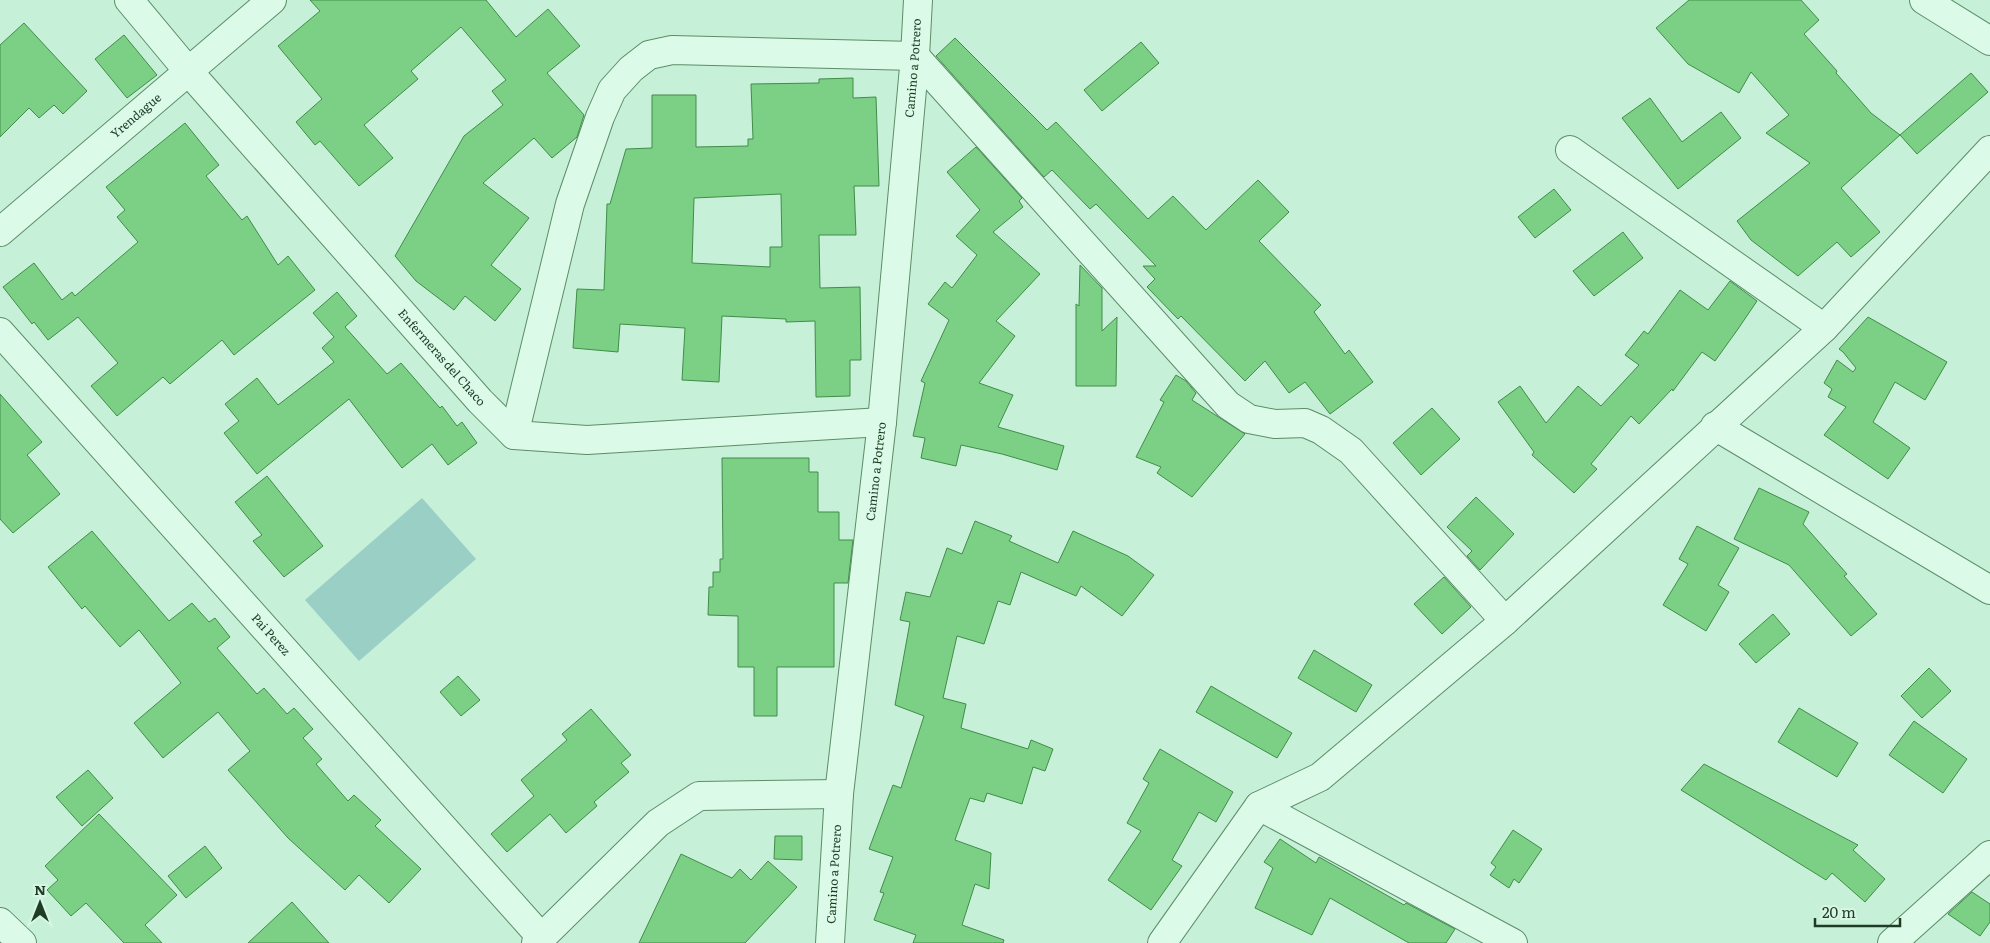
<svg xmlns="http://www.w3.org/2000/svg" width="1990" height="943" viewBox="0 0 1990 943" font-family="Literata,serif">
<rect width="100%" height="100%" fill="#c7f0d8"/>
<path fill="#9acfc6" d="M422,498L476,559L359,661L305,600Z"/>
<g fill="#7bd086" stroke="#408d48" fill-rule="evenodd">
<path d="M310,0H486L516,37L548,9L580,46L547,73L584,115L577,137L552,158L534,138L483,183L529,218L491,265L521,289L495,321L465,296L454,310L416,281L395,256L464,136L503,105L492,91L506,80L461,27L411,71L418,79L364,125L393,158L359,186L320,141L315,145L296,122L322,99L278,46L320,11Z"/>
<path d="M1689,0H1801L1819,20L1804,34L1837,71L1836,73L1871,113L1900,135L1841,188L1880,232L1851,257L1837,242L1798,276L1751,240L1737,221L1810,163L1766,133L1789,115L1751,72L1739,93L1688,64L1656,28Z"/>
<path d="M24,23L87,91L63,114L54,105L39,118L29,108L0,137V45Z"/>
<path d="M124,35L157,75L127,98L95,59Z"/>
<path d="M955,38L1047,130L1056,122L1148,219L1173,196L1206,230L1258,180L1289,212L1259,241L1321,305L1314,312L1345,354L1349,350L1373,382L1330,414L1305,382L1289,393L1265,361L1245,381L1181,316L1178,319L1147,287L1155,279L1143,266H1156L1096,204L1090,209L1052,170L1044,177L936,56Z"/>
<path d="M1141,42L1159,63L1102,111L1084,90Z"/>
<path d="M1971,73L1988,92L1917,154L1900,135Z"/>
<path d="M853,78V98L876,97L879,186H854L856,235H819L820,288L860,287L861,360H850V396L816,397L815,321L786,322V319L722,316L719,382L682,380L685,328L620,324L618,352L573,348L577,289L604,290L607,204H610L626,149L652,148V95H696V147L748,146V139H753L751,84L819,83V79ZM781,194L782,247H770V267L692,263L694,198Z"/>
<path d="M1650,98L1682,142L1721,112L1741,138L1678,189L1622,118Z"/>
<path d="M185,123L219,165L206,176L242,220L247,216L278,265L288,256L315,290L234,355L222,340L170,384L163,377L117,416L91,386L118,363L78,317L48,340L34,322L32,324L3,287L34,263L62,300L72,292L75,296L138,242L117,217L125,210L106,187Z"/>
<path d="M976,147L1022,198L1019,201L1023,207L993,232L1040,274L996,321L1015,336L979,383L1013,395L998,427L1064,446L1057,470L1002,454L961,445L956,466L921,458L925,438L913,436L925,383L921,381L949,320L928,304L945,282L952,288L977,255L956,236L980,210L947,172Z"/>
<path d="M1554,189L1571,210L1535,238L1518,217Z"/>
<path d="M1623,232L1643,258L1594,296L1573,271Z"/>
<path d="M1080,265L1102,288V331L1117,317L1116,386H1076V304L1079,306Z"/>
<path d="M1730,281L1757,301L1738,329L1715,361L1702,352L1673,391L1672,389L1639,424L1631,416L1591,464L1597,469L1574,493L1532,455L1534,452L1498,402L1520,386L1546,423L1578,386L1601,406L1639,365L1625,355L1644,331L1648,334L1680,290L1708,310Z"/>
<path d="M337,292L357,316L345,327L387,374L401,363L440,408L442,406L457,426L462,422L477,443L448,465L432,444L402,468L349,399L257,474L224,433L239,421L225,404L257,378L278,405L334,362L322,348L334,337L313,313Z"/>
<path d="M1868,317L1947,362L1925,400L1895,382L1873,422L1910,448L1888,479L1824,435L1846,407L1828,397L1832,389L1824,383L1837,360L1853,372L1856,368L1843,352L1839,349Z"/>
<path d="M1176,375L1186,381L1196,393L1192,400L1245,434L1192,497L1157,473L1161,467L1136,457L1164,402L1160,400Z"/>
<path d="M0,394L42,442L27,455L60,494L13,533L0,519Z"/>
<path d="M1432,408L1460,439L1421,475L1393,443Z"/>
<path d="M722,458H809V472H818V512H839V540H853L848,583H834V667H777V716H754V667H738V616L708,615L709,587H713V572H720V559H723Z"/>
<path d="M267,476L323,546L284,577L253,541L262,535L235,502Z"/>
<path d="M1759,488L1809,512L1803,524L1847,574L1844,576L1877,614L1851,636L1789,565L1734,539Z"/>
<path d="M1476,497L1514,534L1480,570L1467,556L1472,551L1447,527Z"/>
<path d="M975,521L1012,536L1009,541L1058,563L1073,531L1128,556L1154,575L1122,616L1081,586L1076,596L1021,572L1010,605L998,601L984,644L957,636L943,698L966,704L961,728L1028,749L1031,740L1053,749L1045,771L1033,767L1022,804L987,793L984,802L970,798L955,840L991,853L989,889L975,884L962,925L1004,940L1003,943H913L916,935L874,920L884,893L880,892L893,857L869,849L893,785L901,788L924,716L895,705L910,622L900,620L906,592L930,597L947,548L962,554Z"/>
<path d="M1697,526L1739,548L1718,585L1729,592L1706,631L1663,605L1688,564L1679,559Z"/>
<path d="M92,531L169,621L192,603L209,622L215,618L230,637L217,648L257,694L264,688L287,714L294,708L313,729L303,738L322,759L316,764L348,801L354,795L381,820L375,826L421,869L389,903L359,875L345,890L288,838L228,770L250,751L218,712L163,758L134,723L181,683L139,630L120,647L85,606L82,609L48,567Z"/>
<path d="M1444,577L1471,607L1442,634L1414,604Z"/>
<path d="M1773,614L1790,634L1756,663L1739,644Z"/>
<path d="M1314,650L1372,685L1356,712L1298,678Z"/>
<path d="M1929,668L1951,691L1922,718L1901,696Z"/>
<path d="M458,676L480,700L461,716L440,692Z"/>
<path d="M1211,686L1292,733L1277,758L1196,712Z"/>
<path d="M1799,708L1858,743L1837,777L1778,742Z"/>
<path d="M591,709L631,755L621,763L629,772L594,802L597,806L566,833L550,814L507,852L491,834L534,796L521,780L567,740L562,734Z"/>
<path d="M1914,721L1967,759L1943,793L1889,755Z"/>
<path d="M1160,749L1233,792L1216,822L1199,812L1172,860L1182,866L1151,910L1108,880L1141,831L1127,823L1149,783L1143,779Z"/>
<path d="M1704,764L1858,845L1853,850L1885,879L1865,902L1832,873L1826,880L1681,790Z"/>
<path d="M88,770L113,798L82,826L56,797Z"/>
<path d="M99,814L177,895L145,925L162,943H124L86,903L71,916L47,890L58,880L45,866Z"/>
<path d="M1513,830L1542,849L1519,883L1514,879L1509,888L1490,875L1496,867L1491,863Z"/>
<path d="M775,836H802V860L774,859Z"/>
<path d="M1280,839L1316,863L1319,857L1404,905L1406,903L1455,929L1446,943H1409L1330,898L1312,935L1255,908L1273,868L1264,862Z"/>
<path d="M205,846L222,868L186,898L168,876Z"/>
<path d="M681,854L732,878L740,869L751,880L768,861L797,887L745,943H639Z"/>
<path d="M1972,892L1990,904V922L1980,936L1948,914Z"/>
<path d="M292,902L329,943H248Z"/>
</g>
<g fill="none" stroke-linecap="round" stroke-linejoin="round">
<defs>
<g id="minor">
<path id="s1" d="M129,0L189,72L480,401L514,435L587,440L882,422"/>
<path d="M1570,150L1824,328"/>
<path id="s2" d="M0,232L272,0"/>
<path id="s3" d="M0,332L541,937"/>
<path d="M1715,426L1990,590"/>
<path d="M514,435L570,204L600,117L612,90L631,69L649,55L672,50L915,56L1228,405L1249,419L1275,424L1305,423L1321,430L1351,451L1505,621"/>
<path d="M1259,806L1513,943"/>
<path d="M0,922L22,943"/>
<path d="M536,943L658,823L699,796L839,794"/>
<path d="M1162,943L1259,806L1320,777L1505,621L1824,328L1990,150"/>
<path d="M1892,943L1990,855"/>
</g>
<g id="tertiary">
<path d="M1924,0L1990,41"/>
<path id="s4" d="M830,943L839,794L882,422L915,56L918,0"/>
</g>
</defs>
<use href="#minor" stroke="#5b8d67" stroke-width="30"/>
<use href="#tertiary" stroke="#5b8d67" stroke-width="30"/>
<use href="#minor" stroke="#dbfae8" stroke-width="28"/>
<use href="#tertiary" stroke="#dbfae8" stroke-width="28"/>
</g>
<g text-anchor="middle" stroke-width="5" stroke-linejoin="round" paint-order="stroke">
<g font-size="12" fill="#1f3d25" stroke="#d7f7e4">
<text dy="4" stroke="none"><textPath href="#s4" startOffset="879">Camino a Potrero</textPath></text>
<text dy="4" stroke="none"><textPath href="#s2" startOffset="179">Yrendague</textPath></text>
<text dy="4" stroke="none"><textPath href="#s1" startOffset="475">Enfermeras del Chaco</textPath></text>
<text dy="4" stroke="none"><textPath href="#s4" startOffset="474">Camino a Potrero</textPath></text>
<text dy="4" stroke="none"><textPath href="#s3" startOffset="406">Pai Perez</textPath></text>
<text dy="4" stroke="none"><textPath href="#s4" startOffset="69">Camino a Potrero</textPath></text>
</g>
</g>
<g transform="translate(40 903)" stroke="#d7f7e4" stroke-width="4" paint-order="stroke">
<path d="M0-4L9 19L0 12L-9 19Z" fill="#1f3d25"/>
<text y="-8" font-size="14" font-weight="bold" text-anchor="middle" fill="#1f3d25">N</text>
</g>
<path d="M1815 918v8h85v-8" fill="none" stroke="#1f3d25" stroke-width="2.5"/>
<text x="1822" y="918" font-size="15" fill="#1f3d25" stroke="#d7f7e4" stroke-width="4" paint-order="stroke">20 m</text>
</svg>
